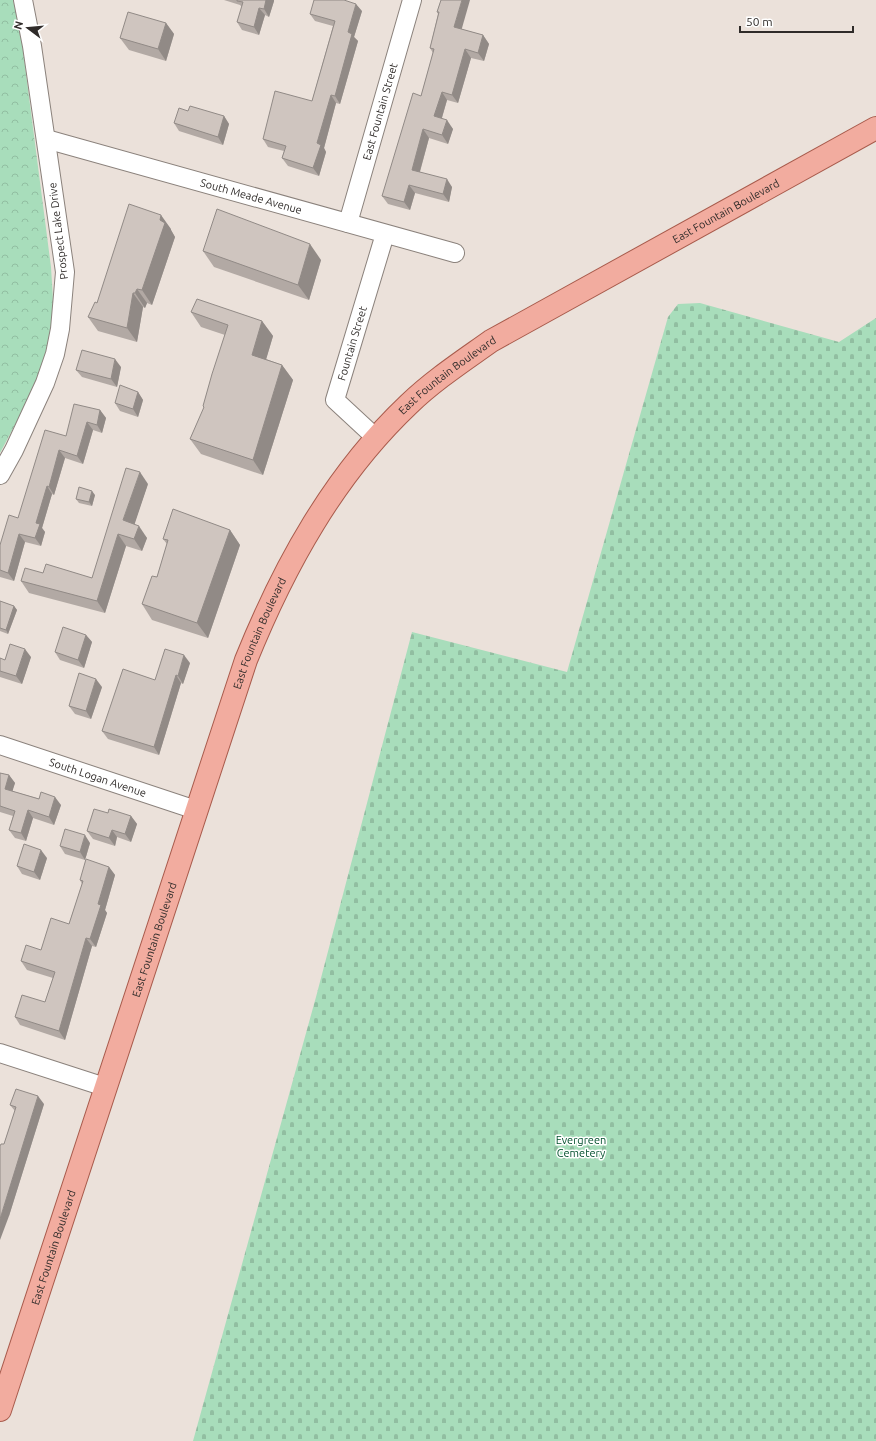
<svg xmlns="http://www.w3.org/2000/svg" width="876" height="1441" viewBox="0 0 876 1441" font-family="Ubuntu,sans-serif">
<defs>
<pattern id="cemetery-stones" width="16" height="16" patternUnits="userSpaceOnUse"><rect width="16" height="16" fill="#a8ddbb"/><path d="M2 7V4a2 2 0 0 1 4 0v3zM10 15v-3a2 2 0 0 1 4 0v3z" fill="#91bea1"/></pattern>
<pattern id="park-crowns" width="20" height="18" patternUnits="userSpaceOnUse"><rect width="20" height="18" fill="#a8ddbb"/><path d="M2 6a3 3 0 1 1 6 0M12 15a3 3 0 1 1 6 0" fill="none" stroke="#91bea1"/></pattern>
</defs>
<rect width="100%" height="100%" fill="#ebe1da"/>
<path fill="url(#cemetery-stones)" d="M700,303L839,342L876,318V1441H193L316,997L412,632L567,672L668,317L678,304Z"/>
<path fill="url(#park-crowns)" d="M0,0H13L21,35L51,267C52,287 55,309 51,329C44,373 21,414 0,453Z"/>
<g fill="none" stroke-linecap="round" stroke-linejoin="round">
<defs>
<g id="street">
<path id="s1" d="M46,139L455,253"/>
<path id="s2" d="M348,223L412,0"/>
<path id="s3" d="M376,438L335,400L385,234"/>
<path d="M0,475L14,450L45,383L55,354L60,329L65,272L32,46L23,0"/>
<path id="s4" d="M0,745L196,810"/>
<path d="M0,1053L105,1087"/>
</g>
<g id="primary">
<path id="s5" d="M0,1410L246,660C284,566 334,475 409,404C434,380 463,361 491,341L876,128"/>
</g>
</defs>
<use href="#street" stroke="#8b827c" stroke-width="20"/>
<use href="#primary" stroke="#a85b4c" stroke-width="24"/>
<use href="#street" stroke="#fff" stroke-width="18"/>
<use href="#primary" stroke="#f2ac9f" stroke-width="22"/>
</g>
<g fill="#b2a9a4">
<path d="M224,0H274V1L269,17L265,15L259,35L242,30L237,22L242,7L240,5Z"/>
<path d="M441,0L461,29L483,35L489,44L484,61L471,58L458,103L447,100L442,118L453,129L448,144L429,138L420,172L452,187L449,202L415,193L410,210L388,204L382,196L421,96L433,53L430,48L438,14L437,12Z"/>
<path d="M362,11L354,37L358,41L340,104L336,103L324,148L326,152L319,176L288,166L282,158L284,151L268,147L263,139L312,101L333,26L315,21L310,14Z"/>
<path d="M166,23L174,34L166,61L129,50L120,38Z"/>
<path d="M188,111L224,116L229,124L223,145L179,131L174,123Z"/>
<path d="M171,229V230L175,237L152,305L147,303L145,308L143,307L137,342L98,331L88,317L97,303Z"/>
<path d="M203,251L321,260L309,300L214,267Z"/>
<path d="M191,312L262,321L273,336L266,359L282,365L293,380L263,475L201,454L190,439L204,408L203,406L225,335L201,327Z"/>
<path d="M121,367L117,387L82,377L76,370Z"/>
<path d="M138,392L143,400L138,417L120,411L115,403Z"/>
<path d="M100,410L106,418L102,433L93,430L83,464L65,458L54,495L52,494L42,528L45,532L41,546L25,542L14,581L0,577V545L18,518L66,436Z"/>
<path d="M148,484L134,524L147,538L142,551L126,546L105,613L29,593L21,581L43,573L92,578Z"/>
<path d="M95,495L92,506L79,503L76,499Z"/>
<path d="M230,530L240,545L208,638L152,620L142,604L157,577L167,544L163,539Z"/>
<path d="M0,601L14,606L17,610L8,634L0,631Z"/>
<path d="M86,635L92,642L84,668L60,660L55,652Z"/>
<path d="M31,657L22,684L0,677V658L5,660Z"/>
<path d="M190,663L183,684L181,683L159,755L108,739L102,731L155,680Z"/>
<path d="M102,687L91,719L75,714L69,706Z"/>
<path d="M0,773L9,775L15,783L12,791L61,805L54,825L33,818L26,841L15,838L9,830L13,816L0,812Z"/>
<path d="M108,813L131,816L137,824L131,842L117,837L115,846L93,839L87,831Z"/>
<path d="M90,843L85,860L65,854L60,846Z"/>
<path d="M47,858L40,880L22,874L17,866Z"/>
<path d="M109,867L115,875L105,910L107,913L96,947L92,946L65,1040L20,1025L15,1017L45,1002L53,978L27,970L21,961L41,950L69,924L82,884L80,880Z"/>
<path d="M44,1104L9,1216L4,1144L15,1111L10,1105Z"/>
</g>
<g fill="#918a86">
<path d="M266,0H274V1L269,17L264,9Z"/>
<path d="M462,0H470L460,35L454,27Z"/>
<path d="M356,4L362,11L354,37L358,41L340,104L335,96L348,32Z"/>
<path d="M259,8L265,15L259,35L254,27Z"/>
<path d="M166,23L174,34L166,61L158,49Z"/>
<path d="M483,35L489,44L484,61L478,53Z"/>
<path d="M465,49L471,58L458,103L452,95Z"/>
<path d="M442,92L447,100L440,124L434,116Z"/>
<path d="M331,95L336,103L324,148L326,152L319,176L313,168L317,143Z"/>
<path d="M224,116L229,124L223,145L218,137Z"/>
<path d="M447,120L453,129L448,144L442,135Z"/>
<path d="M423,129L429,138L418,178L412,170Z"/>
<path d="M447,179L452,187L449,202L443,194Z"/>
<path d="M409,185L415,193L410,210L404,202Z"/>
<path d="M161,215L171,229V230L175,237L152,305L142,290Z"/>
<path d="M310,244L321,260L309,300L298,285Z"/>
<path d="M137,289L147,303L145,308L135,293Z"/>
<path d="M133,293L143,307L137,342L127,328Z"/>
<path d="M262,321L273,336L263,370L252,355Z"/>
<path d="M115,359L121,367L117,387L111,379Z"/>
<path d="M282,365L293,380L263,475L253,460Z"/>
<path d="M138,392L143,400L138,417L133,409Z"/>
<path d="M100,410L106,418L102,433L97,425Z"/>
<path d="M87,422L93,430L83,464L77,456Z"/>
<path d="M59,450L65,458L54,495L49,487Z"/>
<path d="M140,472L148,484L132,532L123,520Z"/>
<path d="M47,486L52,494L42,528L45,532L41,546L35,538L36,523Z"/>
<path d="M92,491L95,495L92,506L89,502Z"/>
<path d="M139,526L147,538L142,551L134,539Z"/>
<path d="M230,530L240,545L208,638L197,623Z"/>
<path d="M19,534L25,542L14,581L8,573Z"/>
<path d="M118,534L126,546L105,613L97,601Z"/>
<path d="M14,606L17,610L8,634L6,630Z"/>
<path d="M86,635L92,642L84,668L78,660Z"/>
<path d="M25,649L31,657L22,684L16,676Z"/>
<path d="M184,655L190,663L183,684L178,676Z"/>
<path d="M176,675L181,683L159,755L154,747Z"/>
<path d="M96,679L102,687L91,719L86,711Z"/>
<path d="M9,775L15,783L11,796L5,789Z"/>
<path d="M55,797L61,805L54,825L49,817Z"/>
<path d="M28,810L33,818L26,841L21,833Z"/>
<path d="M131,816L137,824L131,842L125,834Z"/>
<path d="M112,830L117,837L115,846L109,838Z"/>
<path d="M85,835L90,843L85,860L80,852Z"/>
<path d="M41,850L47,858L40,880L34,872Z"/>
<path d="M109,867L115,875L105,910L107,913L96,947L90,939L98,904Z"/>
<path d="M86,938L92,946L65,1040L59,1031Z"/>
<path d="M38,1096L44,1104L9,1216L0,1240V1219Z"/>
</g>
<g fill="#cfc5bf" stroke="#918a86">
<path d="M237,0H266L264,9L259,8L254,27L237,22L243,2L237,1Z"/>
<path d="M314,0H344L356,4L348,32L352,34L335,96L331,95L317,143L321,145L313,168L282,158L286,146L263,139L275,91L312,101L335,21L310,14Z"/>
<path d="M441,0H462L454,27L483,35L478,53L465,49L452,95L442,92L434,116L447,120L442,135L423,129L412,170L447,179L443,194L409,185L404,202L382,196L413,93L421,96L434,49L430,48L439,12H437Z"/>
<path d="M128,12L166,23L158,49L120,38Z"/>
<path d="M190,106L224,116L218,137L174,123L179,108L188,111Z"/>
<path d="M129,204L161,215L160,220L165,223L142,290L137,289L135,293H133L127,328L88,317L95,302L97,303Z"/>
<path d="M217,209L310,244L298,285L203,251Z"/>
<path d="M197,299L262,321L252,355L282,365L253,460L190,439L204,407L203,406L212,374L228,325L191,312Z"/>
<path d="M82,350L115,359L111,379L76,370Z"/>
<path d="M120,385L138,392L133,409L115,403Z"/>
<path d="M74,404L100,410L97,425L87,422L77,456L59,450L49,487L47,486L36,523L40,524L35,538L19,534L8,573L0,570V545L9,515L18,518L45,430L66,436Z"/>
<path d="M126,468L140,472L123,520L139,526L134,539L118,534L97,601L21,581L25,568L43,573L46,564L92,578Z"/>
<path d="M79,487L92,491L89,502L76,499Z"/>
<path d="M173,509L230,530L197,623L142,604L152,576L157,577L168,540L163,539Z"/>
<path d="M0,601L14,606L6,630L0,628Z"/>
<path d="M63,627L86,635L78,660L55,652Z"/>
<path d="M10,644L25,649L16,676L0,671V658L5,660Z"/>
<path d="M165,649L184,655L178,676L176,675L154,747L102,731L123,669L155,680Z"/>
<path d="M79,673L96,679L86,711L69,706Z"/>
<path d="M0,773L9,775L5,789L39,799L41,792L55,797L49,817L28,810L21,833L9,830L15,811L0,806Z"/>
<path d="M94,809L108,813L109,809L131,816L125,834L112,830L109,838L87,831Z"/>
<path d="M65,829L85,835L80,852L60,846Z"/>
<path d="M24,844L41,850L34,872L17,866Z"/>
<path d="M86,859L109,867L98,904L101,905L90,939L86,938L59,1031L15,1017L22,995L45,1002L55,972L21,961L26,945L41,950L51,918L69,924L83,881L80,880Z"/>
<path d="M16,1089L38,1096L0,1219V1146L1,1144H4L16,1107L10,1105Z"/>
</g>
<g text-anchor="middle" stroke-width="3" stroke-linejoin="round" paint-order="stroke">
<g font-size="11" fill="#2f2b29" stroke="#fff">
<text dy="4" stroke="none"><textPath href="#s2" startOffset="116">East Fountain Street</textPath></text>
<text dy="4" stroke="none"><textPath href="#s1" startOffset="213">South Meade Avenue</textPath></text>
<text dy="4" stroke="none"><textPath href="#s5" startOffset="1467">East Fountain Boulevard</textPath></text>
<text transform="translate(58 231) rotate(-97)" y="4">Prospect Lake Drive</text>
<text dy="4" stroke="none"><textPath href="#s3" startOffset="115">Fountain Street</textPath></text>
<text dy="4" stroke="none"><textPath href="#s5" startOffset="1143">East Fountain Boulevard</textPath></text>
<text dy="4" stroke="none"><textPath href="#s5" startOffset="819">East Fountain Boulevard</textPath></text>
<text dy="4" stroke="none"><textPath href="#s4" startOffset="103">South Logan Avenue</textPath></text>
<text dy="4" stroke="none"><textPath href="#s5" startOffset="495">East Fountain Boulevard</textPath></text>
<text dy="4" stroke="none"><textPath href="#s5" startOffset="171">East Fountain Boulevard</textPath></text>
</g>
<g font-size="11" fill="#004f2c" stroke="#fff">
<text x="581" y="1144">Evergreen<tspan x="581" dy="13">Cemetery</tspan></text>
</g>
</g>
<g transform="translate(28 28) rotate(286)" stroke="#ffffff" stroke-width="3" paint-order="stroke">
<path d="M0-3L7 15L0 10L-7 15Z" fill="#2f2b29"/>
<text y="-6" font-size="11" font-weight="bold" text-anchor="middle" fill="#2f2b29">N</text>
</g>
<path d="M740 26v6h113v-6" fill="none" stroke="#2f2b29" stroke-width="2"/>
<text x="746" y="26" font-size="12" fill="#2f2b29" stroke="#ffffff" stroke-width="3" paint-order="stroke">50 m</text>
</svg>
